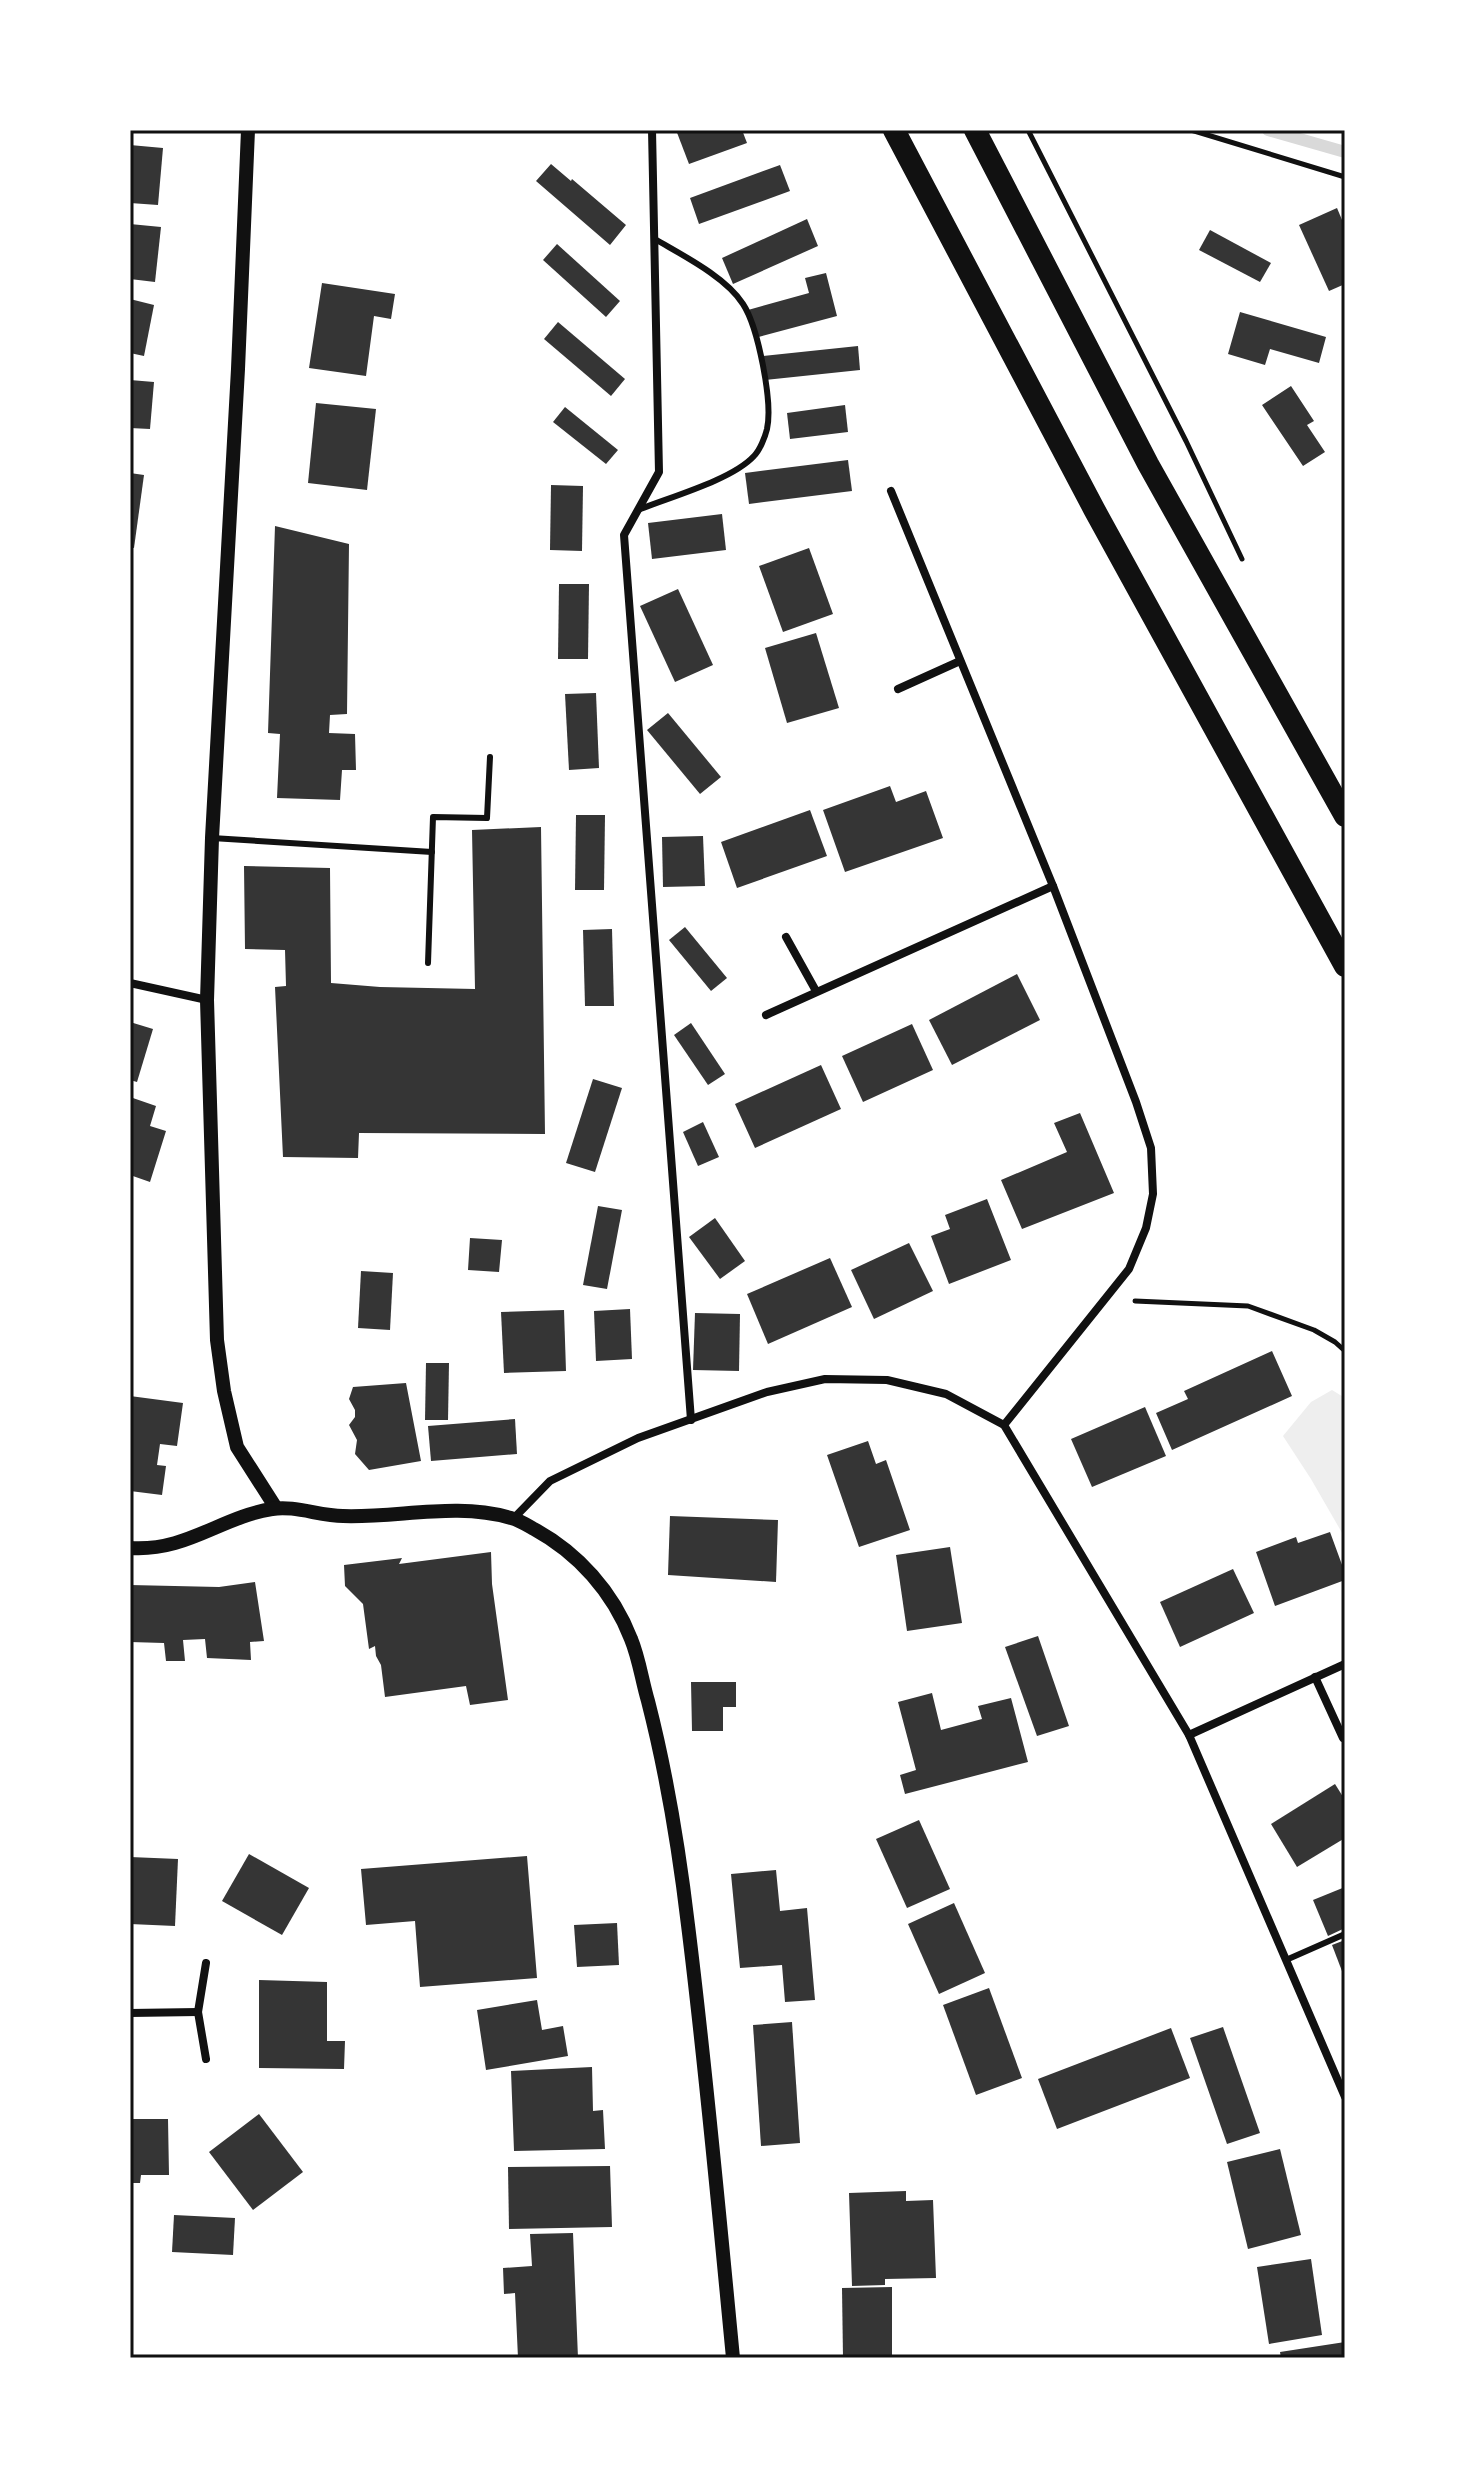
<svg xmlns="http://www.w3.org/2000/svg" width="1475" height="2488" viewBox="0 0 1475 2488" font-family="'IBM Plex Sans',sans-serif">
<rect width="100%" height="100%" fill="#fff"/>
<path fill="#eee" d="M1332,1390L1345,1398V1538L1311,1479L1283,1436L1311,1402Z"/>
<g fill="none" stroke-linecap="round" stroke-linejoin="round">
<path stroke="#d9d9d9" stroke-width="12" d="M1268,130L1345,152"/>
</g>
<g fill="#353535">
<path d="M676,130H742L747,143L689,164Z"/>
<path d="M130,145L163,148L158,205L130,203Z"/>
<path d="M551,164L571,181L572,179L626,225L610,245L536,181Z"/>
<path d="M780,165L790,191L699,224L690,198Z"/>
<path d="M1337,208L1345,227V284L1329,291L1299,225Z"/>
<path d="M807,219L818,246L733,284L722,258Z"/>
<path d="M130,224L161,227L155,282L130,279Z"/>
<path d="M1210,230L1271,263L1260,282L1199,250Z"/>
<path d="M557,244L620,301L606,317L543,260Z"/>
<path d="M826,273L837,316L755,338L748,310L809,293L805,278Z"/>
<path d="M322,283L395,294L391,319L374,316L366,376L309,368Z"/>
<path d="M130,299L154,305L144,356L130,353Z"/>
<path d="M1240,312L1326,337L1319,363L1270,349L1265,365L1228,354Z"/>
<path d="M558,322L625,379L611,396L544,339Z"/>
<path d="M858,346L860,370L765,380L763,356Z"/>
<path d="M130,380L154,382L150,429L130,428Z"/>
<path d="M1291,386L1314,421L1307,425L1325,452L1303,466L1262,405Z"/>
<path d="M316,403L376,409L367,490L308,483Z"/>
<path d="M845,405L848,432L790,439L787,413Z"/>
<path d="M565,407L618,450L606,464L553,422Z"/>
<path d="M848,460L852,491L749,504L745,473Z"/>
<path d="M130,473L144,475L134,548L130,547Z"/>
<path d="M551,485L583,486L582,551L550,550Z"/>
<path d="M722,514L726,550L652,559L648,523Z"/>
<path d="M275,526L349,544L347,714L330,715L329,733L355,734L356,770H342L340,800L277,798L280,734L268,733Z"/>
<path d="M809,548L833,614L783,632L759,566Z"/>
<path d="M559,584H589L588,659H558Z"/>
<path d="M678,589L713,665L675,682L640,606Z"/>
<path d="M816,633L839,708L787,723L765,648Z"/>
<path d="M596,693L599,768L569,770L565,694Z"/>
<path d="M668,713L721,777L700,794L647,730Z"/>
<path d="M890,786L896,802L926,791L943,838L845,872L823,810Z"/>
<path d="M810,810L827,856L737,888L721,842Z"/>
<path d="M576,815H605L604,890H575Z"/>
<path d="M541,827L545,1134L359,1133L358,1158L283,1157L275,987L286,986L285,950L245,949L244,866L330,868L331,983L380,987L475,989L472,830Z"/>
<path d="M703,836L705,886L663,887L662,837Z"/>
<path d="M685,927L727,978L711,991L669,940Z"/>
<path d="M612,929L614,1006H585L583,930Z"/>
<path d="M1017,974L1040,1020L952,1065L929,1020Z"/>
<path d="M130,1022L153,1029L137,1082L130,1080Z"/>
<path d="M691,1023L725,1074L708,1085L674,1035Z"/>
<path d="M912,1024L933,1070L863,1102L842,1056Z"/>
<path d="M821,1065L841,1109L755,1148L735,1104Z"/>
<path d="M593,1079L622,1088L595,1172L566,1163Z"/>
<path d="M130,1097L156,1106L150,1126L166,1131L150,1182L130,1175Z"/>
<path d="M1080,1113L1114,1193L1022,1229L1001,1180L1067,1152L1054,1123Z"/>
<path d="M703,1122L719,1157L698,1166L683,1132Z"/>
<path d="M987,1199L1011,1260L949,1284L931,1236L950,1229L945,1215Z"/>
<path d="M598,1206L622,1210L607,1289L583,1285Z"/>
<path d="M715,1218L745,1261L720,1279L689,1237Z"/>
<path d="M470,1238L502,1240L499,1272L468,1270Z"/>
<path d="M909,1243L933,1291L874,1319L851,1270Z"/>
<path d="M830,1258L852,1307L768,1344L747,1294Z"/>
<path d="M361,1271L393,1273L390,1330L358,1328Z"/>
<path d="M630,1309L632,1359L596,1361L594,1311Z"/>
<path d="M564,1310L566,1371L504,1373L501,1312Z"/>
<path d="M695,1313L740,1314L739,1371L693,1370Z"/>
<path d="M1272,1351L1292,1396L1172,1450L1156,1413L1188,1399L1184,1391Z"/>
<path d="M426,1363H449L448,1420H425Z"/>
<path d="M406,1383L421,1461L369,1470L355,1454L357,1440L349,1425L355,1417V1410L349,1399L353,1387Z"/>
<path d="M130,1396L183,1403L177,1446L160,1444L157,1465L166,1466L162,1495L130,1491Z"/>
<path d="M1145,1407L1166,1456L1092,1487L1071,1439Z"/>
<path d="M515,1419L517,1454L431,1461L428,1426Z"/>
<path d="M868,1441L876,1464L886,1460L910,1530L859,1547L827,1455Z"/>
<path d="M670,1516L778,1520L776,1582L668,1575Z"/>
<path d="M1330,1532L1345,1573V1580L1275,1606L1256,1552L1296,1537L1298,1543Z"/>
<path d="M950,1547L962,1623L907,1631L896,1555Z"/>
<path d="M491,1552L492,1584L508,1700L470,1705L466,1686L385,1697L381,1665L376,1656L375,1646L369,1649L363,1604L345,1586L344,1565L402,1558L399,1564Z"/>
<path d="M1233,1569L1254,1613L1180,1647L1160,1602Z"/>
<path d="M255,1582L264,1641L250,1642L251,1660L207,1658L205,1639L183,1640L185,1661H166L164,1643L130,1642V1585L219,1587Z"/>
<path d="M1038,1636L1069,1726L1037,1736L1005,1647Z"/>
<path d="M691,1682H736V1707H723V1731H692Z"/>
<path d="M932,1693L941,1730L982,1719L978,1706L1011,1698L1028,1762L905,1794L900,1775L916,1770L898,1702Z"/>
<path d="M1335,1784L1345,1800V1838L1297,1867L1271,1824Z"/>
<path d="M919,1820L950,1889L907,1908L876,1839Z"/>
<path d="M249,1854L309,1888L282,1935L222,1901Z"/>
<path d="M527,1856L537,1978L420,1987L415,1921L366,1925L361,1869Z"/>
<path d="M130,1857L178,1859L175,1926L130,1924Z"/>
<path d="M776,1870L780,1911L807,1908L815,2000L785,2002L782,1965L740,1968L731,1874Z"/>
<path d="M1345,1887V1928L1328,1936L1313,1900Z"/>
<path d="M954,1903L985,1973L939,1994L908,1924Z"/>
<path d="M617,1923L619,1965L577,1967L574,1925Z"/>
<path d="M1345,1940V1979L1332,1945Z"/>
<path d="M259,1980L327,1982V2041H345L344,2069L259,2068Z"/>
<path d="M989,1988L1022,2078L976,2095L943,2005Z"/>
<path d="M537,2000L542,2030L563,2026L568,2056L486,2070L477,2010Z"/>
<path d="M792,2022L800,2143L761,2146L753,2025Z"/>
<path d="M1223,2027L1260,2133L1227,2144L1190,2038Z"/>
<path d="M1171,2028L1190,2078L1057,2129L1038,2079Z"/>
<path d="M592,2067L593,2111L603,2110L605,2149L514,2151L511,2071Z"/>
<path d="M259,2114L303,2172L253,2210L209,2152Z"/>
<path d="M130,2119H168L169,2175H141L140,2183H130Z"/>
<path d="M1280,2149L1301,2235L1248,2249L1227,2162Z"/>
<path d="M610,2166L612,2227L509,2229L508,2167Z"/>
<path d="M906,2191V2201L933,2200L936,2278L885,2279V2285L852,2286L849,2193Z"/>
<path d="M174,2215L235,2218L233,2255L172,2252Z"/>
<path d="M573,2233L578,2358H518L515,2293L504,2294L503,2268L532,2266L530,2234Z"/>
<path d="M1311,2259L1322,2335L1269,2344L1257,2267Z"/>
<path d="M892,2287V2358H843L842,2288Z"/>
<path d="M1345,2342V2358H1281L1280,2352Z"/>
</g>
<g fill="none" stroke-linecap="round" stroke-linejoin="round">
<g stroke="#111" stroke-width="5">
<path d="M1028,130L1186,441L1242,559"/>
<path d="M1191,130L1345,177"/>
<path d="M1135,1301L1248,1306L1314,1330L1335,1342L1345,1351"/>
</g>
<g stroke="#111" stroke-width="6">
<path d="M638,510C670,497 732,480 754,456C760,450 765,437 767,429C773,402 758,327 743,304C726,277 682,255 655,239"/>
<path d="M212,838L432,852"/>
<path d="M428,963L433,817L487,818L490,757"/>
<path d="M1286,1960L1345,1934"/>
</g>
<g stroke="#111" stroke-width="8">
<path d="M652,130L659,472L624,535L691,1420"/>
<path d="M891,491L1053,886L1136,1102L1151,1148L1153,1194L1146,1228L1129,1269L1004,1425"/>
<path d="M898,689L960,661"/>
<path d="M786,937L816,991"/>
<path d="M130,983L207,1000"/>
<path d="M766,1015L1053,886"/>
<path d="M514,1518L550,1481L638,1438L767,1392L825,1379L887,1380L946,1394L1004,1425L1189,1735L1345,2097"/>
<path d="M1315,1677L1343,1738"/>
<path d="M1189,1735L1345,1664"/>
<path d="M130,2013L198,2012"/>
<path d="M206,2059L198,2012L206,1963"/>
</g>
<g stroke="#111" stroke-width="14">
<path d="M248,130L238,369L212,838L207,1000L217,1340L224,1391L237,1447L276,1508"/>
<path d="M130,1548C186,1552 221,1517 272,1509C294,1505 320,1516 343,1516C399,1518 456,1502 511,1518C519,1520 527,1525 534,1529C578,1553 613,1592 631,1639C639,1658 642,1681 648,1701C667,1775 679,1849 688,1925C706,2069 719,2213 733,2358"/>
</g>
<g stroke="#111" stroke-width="22">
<path d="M894,130L1094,509L1345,966"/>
<path d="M975,130L1148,464L1345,816"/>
</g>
</g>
<rect width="1475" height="2488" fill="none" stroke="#ffffff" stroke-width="264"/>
<rect x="132" y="132" width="1211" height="2224" fill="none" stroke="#111" stroke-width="3"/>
</svg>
